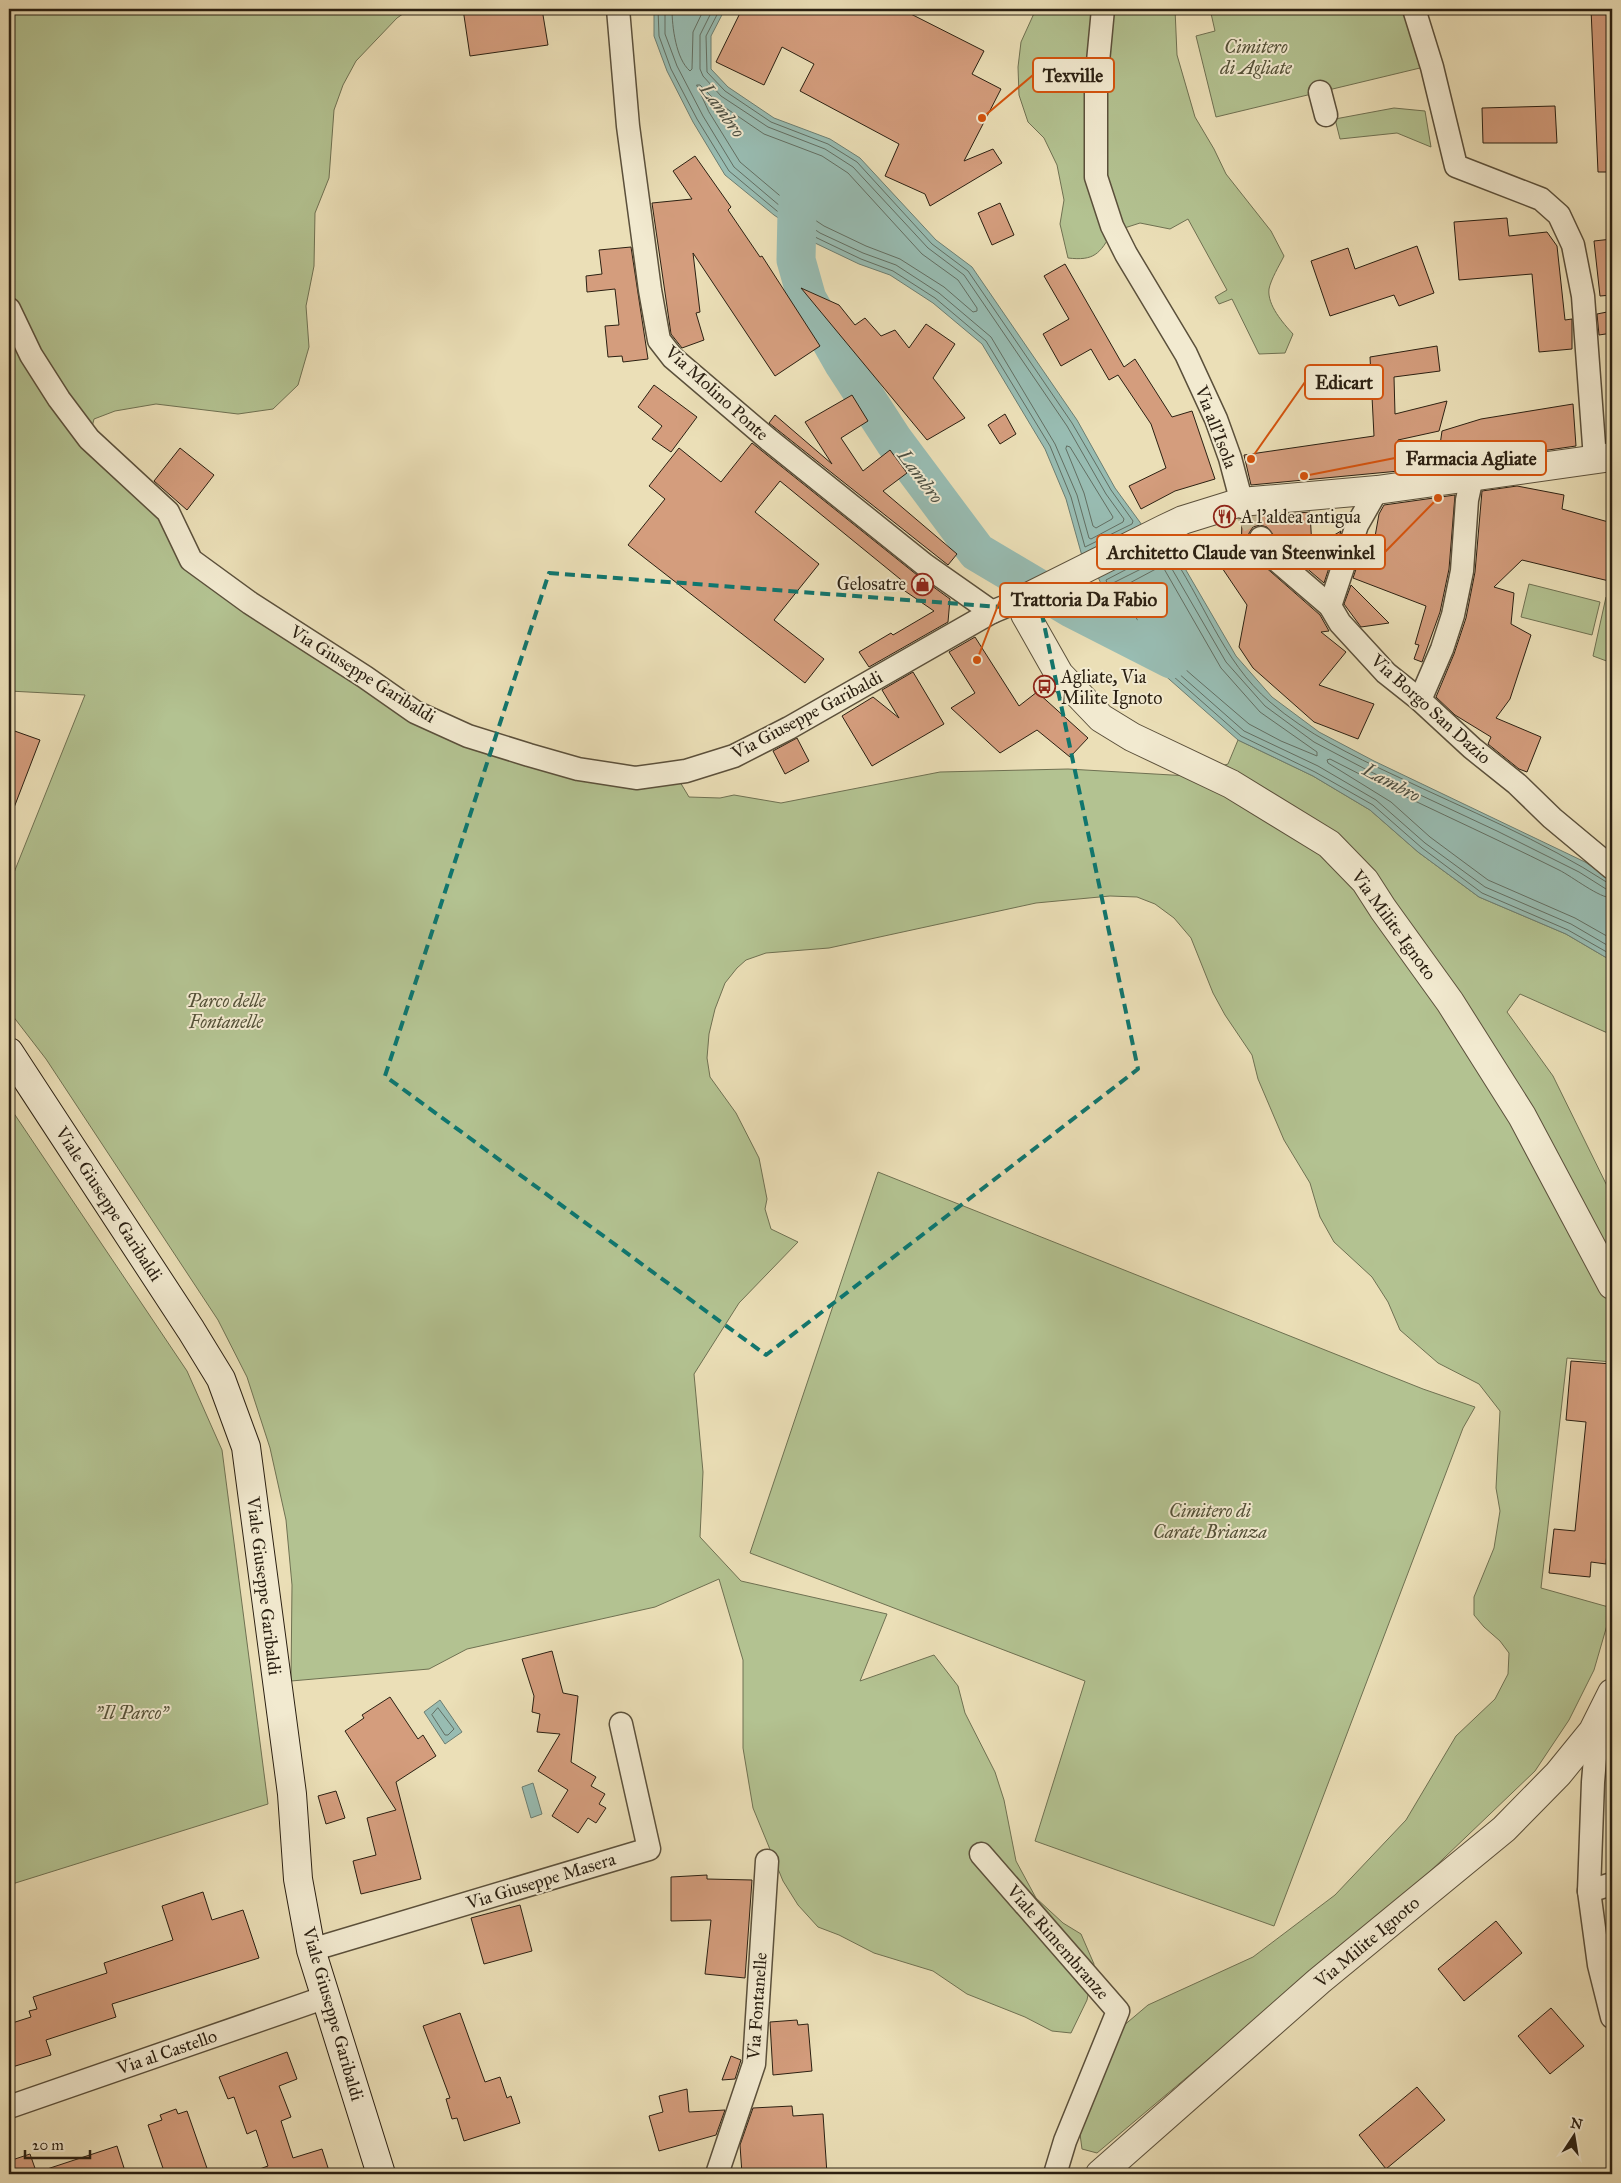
<svg xmlns="http://www.w3.org/2000/svg" width="1621" height="2183" viewBox="0 0 1621 2183" font-family="'IM FELL Great Primer',serif">
<rect width="100%" height="100%" fill="#ebdfb7"/>
<filter id="stains"><feTurbulence type="fractalNoise" baseFrequency=".004" numOctaves="4"/><feColorMatrix values="0 0 0 0 .2 0 0 0 0 .09 0 0 0 0 .02 0 0 0 .5 -.17"/></filter>
<radialGradient id="worn" r=".72"><stop offset=".6" stop-color="#630" stop-opacity="0"/><stop offset="1" stop-color="#630" stop-opacity=".3"/></radialGradient>
<g fill="#b3c291" stroke="#6f7152">
<path d="M9,9H410L397,18L356,61L343,85L334,110L329,178L315,213L314,266L306,306L309,347L298,385L273,409L238,414L156,404L115,411L94,419L89,439L168,512L191,560L365,677L529,755L674,772L689,797L720,798L734,795L781,803L940,772L1068,769L1189,776L1228,764L1238,740L1313,776L1370,810L1418,852L1479,897L1566,934L1612,961V1035L1520,994L1507,1012L1553,1076L1612,1196V1362L1567,1358L1541,1588L1612,1608L1594,1670L1569,1720L1535,1771L1421,1880L1097,2153L1082,2149L1080,2134L1122,2027L1148,2005L1253,1957L1335,1895L1406,1820L1456,1736L1495,1699L1508,1674L1509,1653L1500,1641L1484,1627L1474,1615V1597L1494,1548L1500,1511L1496,1488L1500,1411L1479,1384L1438,1363L1400,1330L1388,1302L1372,1277L1334,1242L1320,1217L1310,1183L1284,1140L1258,1079L1252,1055L1225,1015L1213,993L1191,938L1174,918L1155,904L1137,897L1110,896L1036,903L829,948L766,953L746,960L737,968L725,983L715,1009L709,1034L707,1058L710,1077L736,1113L759,1158L767,1199L765,1209L771,1229L798,1242L739,1303L694,1374L703,1472L700,1537L741,1581L887,1614L860,1681L934,1655L958,1686L965,1713L995,1772L1004,1800L1016,1861L1036,1898L1063,1923L1081,1934L1094,1964L1087,2000L1071,2033L1052,2031L1025,2017L967,1994L933,1971L874,1953L839,1935L818,1927L798,1905L783,1881L753,1808L743,1748V1660L719,1579L655,1607L467,1649L429,1669L291,1681L292,1585L286,1520L270,1448L247,1377L218,1320L46,1059L9,1011V885L85,695L9,691Z"/>
<path d="M1036,9H1175L1177,55L1195,117L1214,149L1226,174L1271,231L1284,256C1279,266 1271,279 1269,289C1267,305 1283,323 1293,334L1285,353L1259,354L1232,299L1219,304L1215,297L1227,290L1188,219L1170,229L1140,223L1112,232C1100,254 1094,261 1068,258L1060,224L1064,200L1057,165L1044,138L1028,122L1019,95L1018,67L1021,42Z"/>
<path d="M1210,9H1405L1420,68L1216,117L1196,36L1215,31Z"/>
<path d="M1394,108L1425,111L1431,147L1397,133L1340,139L1335,119Z"/>
<path d="M1529,584L1600,602L1592,635L1521,617Z"/>
<path d="M1606,597L1612,598V663L1593,656Z"/>
<path d="M9,1106L187,1371L222,1450L268,1804L9,1885Z"/>
<path d="M878,1172L1423,1389L1475,1407L1463,1428L1274,1926L1035,1841L1085,1681L750,1553Z"/>
</g>
<g fill="#98bcb2" stroke="#6c7e72">
<path d="M654,9H725L711,36V69L728,87L774,118L830,139L860,158L936,240L972,267L1077,420L1115,488L1142,525L1082,556L1066,499L1045,449L982,344L933,303L890,275L859,264L815,243L774,215L725,175L693,122L667,71L654,36Z"/>
<path d="M1169,541L1236,656L1272,697L1319,732L1374,761L1585,862L1612,880V961L1566,934L1479,897L1418,852L1370,810L1313,776L1238,740L1127,642L1098,577Z"/>
<path d="M440,1700L462,1732L445,1744L424,1712Z"/>
<path d="M533,1783L542,1814L531,1818L522,1787Z"/>
</g>
<g fill="none" stroke-linecap="round" stroke-linejoin="round">
<g stroke="#626e62" stroke-width="1">
<path d="M658,9L659,36L671,69L697,119L729,171L777,211L817,238L861,259L893,271L935,298L986,341L1050,446L1071,497L1085,547L1132,524L1133,521L1111,490L1072,423L968,271L932,244L857,162L828,144L771,122L725,91L707,72L706,36L720,9"/>
<path d="M665,9V34L677,66L703,116L734,167L780,206L820,233L863,253L896,265L939,293L991,337L1055,444L1077,495L1089,538L1091,539L1123,522L1124,519L1106,494L1067,426L964,275L928,248L853,167L825,149L768,127L721,96L703,76L700,69V35L713,9"/>
<path d="M672,9C672,27 676,59 690,71L692,69L693,32L704,9"/>
<path d="M697,85H700L717,102L764,134L822,156L848,173L922,254L958,280L977,308V311L973,312L944,287L900,259L866,246L824,226L785,200L740,162L709,112Z"/>
<path d="M1067,446L1070,447L1113,517L1112,519L1096,528L1093,526L1084,493L1066,449Z"/>
<path d="M1160,567H1163L1221,668L1260,712L1317,752V756L1281,741L1249,724L1193,676L1142,631L1123,587Z"/>
<path d="M1612,884L1608,883C1542,840 1467,810 1396,776C1351,755 1307,734 1270,702C1222,661 1203,598 1167,548L1106,580L1112,598L1131,639L1241,736L1315,772L1373,805L1422,848L1482,893L1568,930L1612,955"/>
<path d="M1612,890L1606,889L1579,872L1497,831L1369,771L1314,742L1265,706L1226,662L1165,557L1113,583L1136,636L1244,731L1318,766L1376,800L1425,843L1485,887L1571,924L1612,948"/>
<path d="M1612,898C1599,898 1573,877 1559,870C1483,832 1405,798 1330,759L1327,760L1328,763L1391,802L1430,837L1488,880L1575,918L1612,939"/>
<path d="M438,1708L454,1729L448,1735H445L432,1715Z"/>
</g>
<path stroke="#98bcb2" stroke-width="39" d="M800,190L797,212L796,260L807,299L844,364L894,441L977,552L1073,609L1171,659"/>
</g>
<g fill="#d49d7d" stroke="#2b2012">
<path d="M463,9H542L548,45L470,56Z"/>
<path d="M742,9H901L984,51L972,74L1001,89L964,161L993,149L1002,163L930,206L925,194L885,176L899,144L800,91L814,64L782,47L764,85L716,62Z"/>
<path d="M1591,9H1612V172H1598Z"/>
<path d="M1555,106L1557,143H1483L1482,108Z"/>
<path d="M695,156L731,207L728,210L760,257L762,256L820,346L775,376L693,253L700,312L696,313L704,340L682,348L671,334L652,203L692,199L673,171Z"/>
<path d="M1000,203L1014,235L992,245L978,213Z"/>
<path d="M1507,218L1509,236L1547,232L1557,246L1565,320L1572,319V349L1539,352L1532,274L1459,280L1454,222Z"/>
<path d="M1612,239V295L1600,296L1594,241Z"/>
<path d="M1417,246L1434,293L1399,306L1394,295L1330,316L1311,261L1348,248L1355,269Z"/>
<path d="M631,247L648,359L623,362L622,356L608,357L605,326L619,325L615,289L587,292L586,276L602,274L599,250Z"/>
<path d="M1065,264L1124,367L1135,359L1172,417L1192,411L1215,479L1175,491L1141,509L1129,486L1166,468L1151,424L1118,375L1109,380L1091,349L1061,366L1043,334L1069,319L1044,276Z"/>
<path d="M801,288L839,305L855,325L865,318L881,336L895,330L909,348L926,324L955,344L933,378L965,418L927,440Z"/>
<path d="M1612,311V333L1599,335L1597,314Z"/>
<path d="M1437,346L1440,371L1394,377L1395,414L1447,401L1439,431L1398,440L1399,471L1251,485L1244,455L1374,436L1370,357Z"/>
<path d="M654,385L697,417L671,452L652,439L662,426L638,407Z"/>
<path d="M852,395L868,421L841,438L863,471L890,450L907,473L883,491L957,554L948,565L769,423L775,415L832,464L805,422Z"/>
<path d="M1573,404L1576,446L1437,466L1442,431L1481,419Z"/>
<path d="M1005,414L1016,434L1000,444L988,425Z"/>
<path d="M752,443L917,575L950,599L948,622L869,667L859,652L891,633L893,635L934,611L902,589L905,583L780,481L755,512L819,564L774,620L824,659L805,683L628,545L665,499L649,486L679,448L721,482Z"/>
<path d="M180,448L214,475L187,510L154,481Z"/>
<path d="M1517,486L1564,495L1562,509L1612,523V567L1609,581L1522,560L1494,587L1514,593L1511,624L1531,635L1510,699L1496,718L1541,737L1527,772L1519,769L1488,744L1491,737L1455,715L1436,697L1454,654L1466,618L1475,572L1482,491Z"/>
<path d="M1455,495L1449,569L1440,612L1422,662L1414,659L1419,645L1415,644L1426,606L1353,578L1365,543L1373,548L1379,514L1384,505Z"/>
<path d="M1310,512L1312,548L1341,531L1324,583L1284,549L1267,527L1260,525L1253,527L1249,533L1248,539L1263,565L1320,615L1329,631L1321,632L1346,652L1319,685L1374,704L1358,739L1314,722L1253,668L1239,647L1247,605L1214,556L1237,546L1241,556L1242,520L1252,517Z"/>
<path d="M1351,585L1389,623L1361,627L1344,604Z"/>
<path d="M975,637L1019,706L1037,692L1088,738L1070,757L1037,730L1000,753L951,708L975,693L949,652Z"/>
<path d="M913,672L944,724L872,766L842,716L873,697L899,718L882,690Z"/>
<path d="M9,729L40,740L10,818H9Z"/>
<path d="M797,738L809,761L785,774L773,751Z"/>
<path d="M1571,1361L1612,1364V1491L1606,1564L1591,1562L1590,1577L1549,1573L1554,1529L1575,1531L1586,1422L1566,1420Z"/>
<path d="M552,1651L563,1693L578,1696L571,1762L596,1777L591,1786L605,1794L599,1804L606,1808L596,1823L588,1818L578,1833L552,1816L568,1790L538,1771L560,1734L537,1732L540,1714L532,1712L534,1696L522,1659Z"/>
<path d="M390,1697L418,1739L423,1735L436,1756L396,1782L421,1879L361,1894L353,1861L376,1855L367,1818L396,1810L345,1731L364,1718L362,1715Z"/>
<path d="M336,1791L345,1818L326,1824L318,1796Z"/>
<path d="M707,1875V1879L752,1880L745,1978L705,1974L711,1920L671,1921V1877Z"/>
<path d="M203,1892L212,1920L243,1910L259,1958L112,2004L116,2017L46,2040L51,2055L9,2068V2024L31,2017L29,2011L37,2009L33,1997L107,1973L104,1963L173,1940L162,1906Z"/>
<path d="M520,1905L532,1951L484,1964L471,1918Z"/>
<path d="M1496,1921L1522,1953L1464,2001L1438,1969Z"/>
<path d="M1551,2008L1584,2046L1550,2074L1518,2036Z"/>
<path d="M460,2013L485,2082L500,2077L507,2098L511,2096L520,2123L464,2141L457,2118L452,2119L446,2099L450,2098L423,2026Z"/>
<path d="M797,2020L798,2025L808,2024L812,2071L773,2075L770,2022Z"/>
<path d="M287,2052L297,2079L279,2086L291,2117L281,2121L293,2158L322,2149L330,2174H254V2171L268,2166L256,2130L247,2134L234,2097L228,2099L219,2077Z"/>
<path d="M731,2056L741,2060L735,2079L722,2080Z"/>
<path d="M1417,2087L1445,2120L1386,2169L1359,2135Z"/>
<path d="M687,2089L689,2112L725,2110L716,2135L659,2151L649,2116L663,2112L659,2096Z"/>
<path d="M792,2106L793,2116L823,2114L827,2174H742L740,2145L753,2108Z"/>
<path d="M176,2109L178,2114L187,2111L209,2174H165L148,2125L162,2120L160,2115Z"/>
<path d="M117,2146L125,2171L115,2174H41V2171Z"/>
<path d="M30,2154L37,2174H9V2161Z"/>
</g>
<g fill="none" stroke-linecap="round" stroke-linejoin="round">
<path stroke="#c5b996" stroke-width="22" stroke-dasharray="22 11" stroke-linecap="butt" d="M1243,507L1261,538"/>
<defs>
<g id="minor">
<path d="M618,9L628,126L650,290L659,340L673,358L768,439L925,565L992,612"/>
<path d="M1103,9L1096,83V177L1112,226L1126,254L1186,354L1216,419L1230,458L1243,507"/>
<path d="M1414,9L1432,67L1456,166L1541,199L1559,215L1573,245L1583,296L1595,459"/>
<path d="M1320,92L1326,115"/>
<path d="M9,309L31,355L59,399L89,439L168,512L191,560L250,603L365,677L415,712L468,736L529,755L578,769L636,778L686,771L734,756L789,728L992,612L1028,597"/>
<path d="M1261,538L1274,558L1330,606L1340,623L1386,673L1420,700L1472,748L1517,784L1552,818L1612,868"/>
<path d="M1330,606L1357,525L1377,490"/>
<path d="M1420,700L1442,649L1453,615L1462,571L1467,500L1472,477"/>
<path d="M1598,1723L1593,1782L1589,1891L1599,1965L1612,2017"/>
<path d="M981,1854L1118,2011L1065,2141L1055,2174"/>
<path d="M1589,1891L1612,1884"/>
<path d="M311,1950L649,1849L621,1724"/>
<path d="M9,2107L326,1997"/>
<path d="M717,2174L754,2064L767,1861"/>
</g>
<g id="tertiary">
<path d="M1612,457L1377,490L1241,502L1183,520L1164,529L1028,597L1024,606L1025,614L1059,674L1101,718L1132,737L1231,784L1329,844L1365,881L1383,909L1450,1002L1522,1116L1612,1285"/>
<path d="M1100,2174L1319,1981L1504,1829L1558,1774L1593,1731L1612,1693"/>
</g>
<path id="secondary" d="M9,1052L191,1330L221,1379L246,1447L292,1794L298,1879L311,1950L381,2174"/>
</defs>
<use href="#minor" stroke="#5b503b" stroke-width="25"/>
<use href="#tertiary" stroke="#5b503b" stroke-width="30"/>
<use href="#secondary" stroke="#2b2012" stroke-width="30"/>
<use href="#minor" stroke="#f2ead0" stroke-width="22"/>
<use href="#tertiary" stroke="#f2ead0" stroke-width="28"/>
<use href="#secondary" stroke="#f2ead0" stroke-width="28"/>
</g>
<path fill="none" stroke="#0f766e" stroke-width="4" stroke-dasharray="10 6" stroke-linejoin="round" d="M549,573L1041,610L1138,1069L766,1355L385,1076Z"/>
<defs>
<symbol id="restaurant-ring" viewBox="-11 -11 22 22"><circle r="9.5" fill="#f2ead0" stroke="#8f2418" stroke-width="1.5"/><path d="M-5-6h1v4h1v-4h1v4h1v-4h1v5L-1.5 .5V6h-2V.5L-5-1ZM5-6V6H3V1.5H1.5Q1.5-4 5-6Z" fill="#8f2418"/></symbol>
<symbol id="shop-ring" viewBox="-11 -11 22 22"><circle r="9.5" fill="#f2ead0" stroke="#8f2418" stroke-width="1.5"/><path d="M-5-2.5h2.3a2.7 3.5 0 0 1 5.4 0H5L5.5 6h-11ZM-1.5-2.5h3a1.5 2.3 0 0 0-3 0Z" fill="#8f2418"/></symbol>
<symbol id="bus-ring" viewBox="-11 -11 22 22"><circle r="9.5" fill="#f2ead0" stroke="#8f2418" stroke-width="1.5"/><path d="M-5-6H5V4H4V6H2V4H-2V6H-4V4H-5ZM-3.5-4V0h7V-4ZM-3.5 1.2v1.5H-2V1.2ZM2 1.2v1.5H3.5V1.2Z" fill="#8f2418"/></symbol>
</defs>
<g fill-rule="evenodd">
<use href="#restaurant-ring" x="1212" y="504" width="25" height="25"/>
<use href="#shop-ring" x="910" y="572" width="25" height="25"/>
<use href="#bus-ring" x="1032" y="674" width="25" height="25"/>
</g>
<g text-anchor="middle" stroke-width="4" stroke-linejoin="round" paint-order="stroke">
<g font-size="18" font-style="italic" fill="#545138" stroke="#f2ead0">
<text x="1256" y="53">Cimitero<tspan x="1256" dy="21">di Agliate</tspan></text>
<text x="226" y="1007">Parco delle<tspan x="226" dy="21">Fontanelle</tspan></text>
<text x="1210" y="1517">Cimitero di<tspan x="1210" dy="21">Carate Brianza</tspan></text>
<text x="132" y="1719">"Il Parco"</text>
</g>
<g font-size="18" fill="#2b2012" stroke="#f2ead0">
<text transform="translate(717 393) rotate(42)" y="6">Via Molino Ponte</text>
<text transform="translate(1216 427) rotate(69)" y="6">Via all'Isola</text>
<text transform="translate(363 674) rotate(32)" y="6">Via Giuseppe Garibaldi</text>
<text transform="translate(1431 709) rotate(42)" y="6">Via Borgo San Dazio</text>
<text transform="translate(807 715) rotate(-28)" y="6">Via Giuseppe Garibaldi</text>
<text transform="translate(1394 925) rotate(54)" y="6">Via Milite Ignoto</text>
<text transform="translate(109 1204) rotate(57)" y="6">Viale Giuseppe Garibaldi</text>
<text transform="translate(264 1586) rotate(83)" y="6">Viale Giuseppe Garibaldi</text>
<text transform="translate(541 1881) rotate(-17)" y="6">Via Giuseppe Masera</text>
<text transform="translate(1058 1942) rotate(49)" y="6">Viale Rimembranze</text>
<text transform="translate(1367 1942) rotate(-40)" y="6">Via Milite Ignoto</text>
<text transform="translate(757 2006) rotate(-86)" y="6">Via Fontanelle</text>
<text transform="translate(333 2014) rotate(74)" y="6">Viale Giuseppe Garibaldi</text>
<text transform="translate(167 2052) rotate(-19)" y="6">Via al Castello</text>
</g>
<g font-size="18" fill="#2b2012" stroke="#f2ead0" text-anchor="start">
<text x="1241" y="523">A l'aldea antigua</text>
<text x="906" y="590" text-anchor="end">Gelosatre</text>
<text x="1061" y="683">Agliate, Via<tspan x="1061" dy="21">Milite Ignoto</tspan></text>
</g>
<g font-size="19" font-style="italic" fill="#4c4f42" stroke="#f2ead0">
<text transform="translate(723 110) rotate(54)" y="7">Lambro</text>
<text transform="translate(921 476) rotate(53)" y="7">Lambro</text>
<text transform="translate(1392 782) rotate(28)" y="7">Lambro</text>
</g>
</g>
<path fill="none" stroke="#d5530d" stroke-width="2" d="M982 118L1033 75M1251 459L1305 382M1304 476L1395 458M1438 498L1385 552M977 660L1000 600"/>
<g fill="#d5530d" stroke="#f2ead0" stroke-width="2">
<circle cx="982" cy="118" r="5"/>
<circle cx="1251" cy="459" r="5"/>
<circle cx="1304" cy="476" r="5"/>
<circle cx="1438" cy="498" r="5"/>
<circle cx="977" cy="660" r="5"/>
</g>
<g fill="#f2ead0" stroke="#d5530d" stroke-width="2">
<rect x="1033" y="58" width="81" height="34" rx="5"/>
<rect x="1305" y="365" width="78" height="34" rx="5"/>
<rect x="1395" y="441" width="151" height="34" rx="5"/>
<rect x="1097" y="535" width="288" height="34" rx="5"/>
<rect x="1000" y="583" width="167" height="34" rx="5"/>
</g>
<g font-size="19" text-anchor="middle" font-weight="bold" fill="#2b2012">
<text x="1073" y="82">Texville</text>
<text x="1344" y="389">Edicart</text>
<text x="1471" y="465">Farmacia Agliate</text>
<text x="1241" y="559">Architetto Claude van Steenwinkel</text>
<text x="1084" y="606">Trattoria Da Fabio</text>
</g>
<rect width="1621" height="2183" fill="none" stroke="#ebdfb7" stroke-width="30"/>
<rect x="10" y="10" width="1601" height="2163" fill="none" stroke="#2b2012" stroke-width="2.5"/>
<rect x="15" y="15" width="1591" height="2153" fill="none" stroke="#2b2012"/>
<g transform="translate(1574 2136) rotate(12)" stroke="#f2ead0" stroke-width="4" paint-order="stroke">
<path d="M0-4L9 19L0 12L-9 19Z" fill="#2b2012"/>
<text y="-8" font-size="14" font-weight="bold" text-anchor="middle" fill="#2b2012">N</text>
</g>
<path d="M25 2150v8h65v-8" fill="none" stroke="#2b2012" stroke-width="2.5"/>
<text x="32" y="2150" font-size="15" fill="#2b2012" stroke="#f2ead0" stroke-width="4" paint-order="stroke">20 m</text>
<rect width="100%" height="100%" filter="url(#stains)"/>
<rect width="100%" height="100%" fill="url(#worn)"/>
</svg>
